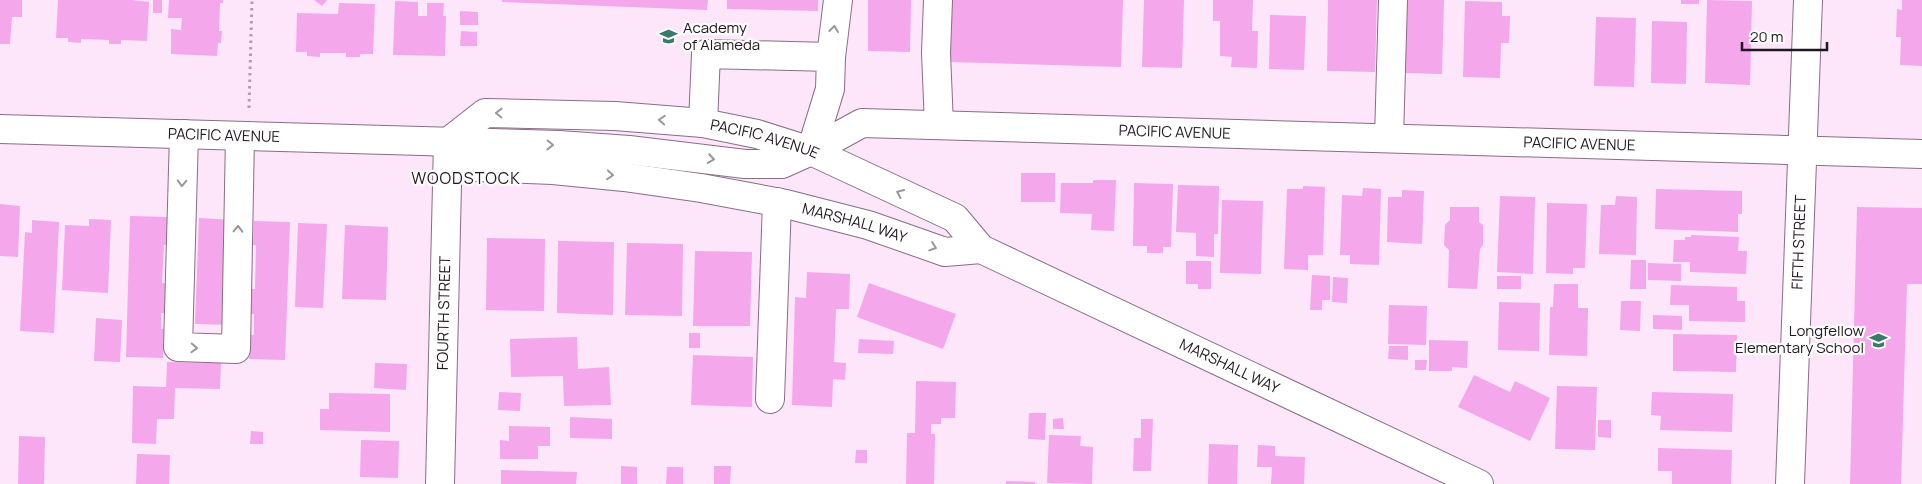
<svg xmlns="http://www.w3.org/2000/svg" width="1922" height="484" viewBox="0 0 1922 484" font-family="Manrope,sans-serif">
<rect width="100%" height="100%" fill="#fee6fa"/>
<g fill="#f4a7eb">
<path d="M0,0H22V17H12L10,44H0Z"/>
<path d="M58,0H132L149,2L147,41L121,40V44H109V40L81,39V43L68,42V38H56Z"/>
<rect x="153" y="0" width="9" height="13"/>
<path d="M169,0H223V3H220L219,31H222L221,43H218L217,56L171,54V29L181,30L182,18H168Z"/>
<path d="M314,0H327L322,6Z"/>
<path d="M502,0H708L707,10L502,2Z"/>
<path d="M727,0H818V11L727,9Z"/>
<path d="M868,0H911L910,52L868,51Z"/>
<path d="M950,0H1123L1121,67L949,62Z"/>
<path d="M1144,0H1184L1182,68L1142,67Z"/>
<path d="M1213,0H1253L1252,31H1258L1257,68L1231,67L1232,57L1220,56V21H1213Z"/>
<path d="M1328,0H1377L1375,72L1327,71Z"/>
<path d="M1402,0H1444L1442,74L1400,73Z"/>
<rect x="1681" y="0" width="18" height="4"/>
<path d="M1707,0L1752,1L1750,85L1705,83Z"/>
<path d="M1902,0H1922V66L1900,65L1901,37H1896L1897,9L1902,10Z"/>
<path d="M395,1L418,2V16H427V3H444L443,16H446L445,56L393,55Z"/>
<path d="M1465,1L1502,2V16H1510L1509,43H1501L1500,78L1463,77Z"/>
<path d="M339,3L375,4L373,54H360V57H346V53H320V57L307,56V52H296L297,13L338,14Z"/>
<path d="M460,11L478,12V25H460Z"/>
<path d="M1270,15L1306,16L1304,70L1269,69Z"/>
<path d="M1596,17L1636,18L1634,87L1594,86Z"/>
<path d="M1652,21L1687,22L1686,84L1651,83Z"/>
<path d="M461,31L477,32V46H460Z"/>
<rect x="1021" y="173" width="34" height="29"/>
<path d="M1093,180H1116L1114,231L1091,230L1092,214L1060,213L1061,183H1093Z"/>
<path d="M1134,183L1173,184L1171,247H1163V253H1147V246H1133Z"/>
<path d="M1178,185L1219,186L1218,234H1214V257L1196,256V233L1176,232Z"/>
<path d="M1303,186L1325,187L1323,255H1308V270L1284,269L1287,189H1303Z"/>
<path d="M1363,188L1381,189L1379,265L1350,264V255H1340L1342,195L1362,196Z"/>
<path d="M1656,189L1742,191V214H1738V232L1655,229Z"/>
<path d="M1402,190L1424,191L1422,244L1387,242L1388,197H1402Z"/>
<path d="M1500,196L1535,197L1533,274L1497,272Z"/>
<path d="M1616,196L1637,197L1636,255L1599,254L1601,205H1615Z"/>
<path d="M1222,200L1263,201L1261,274L1220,273Z"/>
<path d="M1547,203L1587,204L1585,268H1573V274L1546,273Z"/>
<path d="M0,204L20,206L18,257L0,256Z"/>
<path d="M1450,207H1479V222L1483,225V245L1480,249L1477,289L1448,288L1449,250L1444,245L1445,225L1450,220Z"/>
<path d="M1857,207L1922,208V284H1907L1901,484H1850Z"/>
<path d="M130,216L168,217L167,245H164L162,283H165V313H161V329H164L163,358L126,357Z"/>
<path d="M199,218L234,220L230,325L195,324Z"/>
<path d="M89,219L111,220L108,293L62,290L65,225L89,226Z"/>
<path d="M32,220L59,222L54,333L20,331L25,232L32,233Z"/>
<path d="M254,221L290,222L285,360L249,359L250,335H254V314H250L251,289H255L256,245H253Z"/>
<path d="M298,223L327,224L323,308L295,307Z"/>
<path d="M345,225L388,227L386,300L342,299Z"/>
<path d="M1691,235L1739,237L1738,251H1747L1746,274L1690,272V262H1673L1674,240H1685V237H1691Z"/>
<path d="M487,238L545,239L544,311L486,310Z"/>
<path d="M558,241L614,242L613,315L557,313Z"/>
<path d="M627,243L683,244L682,316L625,315Z"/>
<path d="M695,251L752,252L750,326H693Z"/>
<path d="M1631,260H1646V289H1630Z"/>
<path d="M1186,261H1211V289H1198V284H1186Z"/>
<path d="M1648,263L1681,264V281L1648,280Z"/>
<path d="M807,272L850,274L849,309H836L834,362L846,363L845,380L833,379L832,407L792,405L795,297L806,298Z"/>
<path d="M1312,275L1330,276V300H1322V310H1310Z"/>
<rect x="1497" y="276" width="24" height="13"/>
<path d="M1333,277L1348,278L1347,303L1332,302Z"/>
<path d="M869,283L956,314L943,349L857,317Z"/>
<path d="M1554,284H1578V308H1588L1587,356L1549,355L1550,307H1553Z"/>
<path d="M1671,285L1737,287V301H1745V322L1689,321V305H1670Z"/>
<path d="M1621,301H1641L1640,331L1620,330Z"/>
<path d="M1499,302L1540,303L1539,351L1498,350Z"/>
<path d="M1389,305L1427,306L1426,345L1388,344Z"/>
<path d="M1653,315L1682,316V330L1653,329Z"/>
<path d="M96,318L122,320L120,362L94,361Z"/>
<rect x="689" y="333" width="11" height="15"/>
<path d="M1673,334L1737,335L1736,372L1673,371Z"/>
<path d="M577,337L578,369L609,367L611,405L564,406L563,376L511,377L510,339Z"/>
<path d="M859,339L894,341L893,354L858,353Z"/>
<path d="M1429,340L1468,341L1467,368L1452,367V371H1429Z"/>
<path d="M1389,346H1408V360L1388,359Z"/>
<path d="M693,355L753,357L752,407L691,405Z"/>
<path d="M1415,360H1427L1426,370H1415Z"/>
<path d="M167,362L221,363L220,389L175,388L174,419H157L156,444L132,443L133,386L166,387Z"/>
<path d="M375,363L407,364L406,390L374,388Z"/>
<path d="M1474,375L1510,392L1515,381L1550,398L1530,441L1458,407Z"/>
<path d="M916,381L956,382L955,418H941V424H931V434H935L934,484H906L907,433H915Z"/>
<path d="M1557,386L1597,387L1595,450L1555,449Z"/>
<path d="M499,392L521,393L520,411L498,410Z"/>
<path d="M1652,392L1733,394L1732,432L1660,430L1661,416L1651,415Z"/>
<path d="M329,393L390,394V432L320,430V409H329Z"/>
<path d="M1029,413H1046L1045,440L1028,439Z"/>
<path d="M570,417L612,419V439L570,438Z"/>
<path d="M1063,418L1064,429H1053V419Z"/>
<path d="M1141,419H1153L1151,471H1133L1134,438H1141Z"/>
<path d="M1598,420H1611V438L1598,437Z"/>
<path d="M509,426L550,427V446H538V459H500V440L509,441Z"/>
<path d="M251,431L263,432V444H250Z"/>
<path d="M1049,435L1081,436L1080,446L1093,447L1092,484L1047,483Z"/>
<path d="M19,436L45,437L44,484H18Z"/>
<path d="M361,440L399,441L398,478L360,477Z"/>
<path d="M1209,444L1238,445L1237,484H1208Z"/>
<path d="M1258,445L1275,446V456L1305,457L1304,484H1271L1272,467H1257Z"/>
<path d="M1658,448L1732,450L1731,484H1672V471H1658Z"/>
<path d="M856,450H867V463H855Z"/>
<path d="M137,454L170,455L169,484H136Z"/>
<path d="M621,466L637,467V484H621Z"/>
<path d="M714,466H731L730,484H714Z"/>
<path d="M667,467H683V484H666Z"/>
<path d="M501,470L577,472L576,484H501Z"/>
<path d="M1006,481L1035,482V484H1006Z"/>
</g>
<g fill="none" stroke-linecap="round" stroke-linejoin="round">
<defs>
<g id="minor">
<path d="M938,0L936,53L939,125"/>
<path d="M831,57L838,0"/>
<path d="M703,123L706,54L831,57L830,89L811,151"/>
<path id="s1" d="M0,129L559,145L629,150L745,164H782L811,151L862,123L1922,154"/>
<path d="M184,134L178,347L236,349L240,136"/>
<path d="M1389,138L1393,0"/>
<path id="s2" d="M448,142L485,113L615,116L703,123L757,134L811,151L955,218L981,249L1479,484"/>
<path id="s3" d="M448,142L477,167L553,170L624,177L701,188L786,204L868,225L945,252L981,249"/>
<path d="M770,399L777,202"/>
<path id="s4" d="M440,484L448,142"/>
<path id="s5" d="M1790,484L1808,0"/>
</g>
</defs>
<use href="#minor" stroke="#886e84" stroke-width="30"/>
<path stroke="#af9cad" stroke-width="3" stroke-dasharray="2.5 4" stroke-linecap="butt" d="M249,108L252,0"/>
<use href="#minor" stroke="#fff" stroke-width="28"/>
</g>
<defs><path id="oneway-chevron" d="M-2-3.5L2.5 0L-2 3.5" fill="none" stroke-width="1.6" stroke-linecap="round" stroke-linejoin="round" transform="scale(1.25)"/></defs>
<g stroke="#9b979b">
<use href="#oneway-chevron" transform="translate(834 29) rotate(-83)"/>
<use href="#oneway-chevron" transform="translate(499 113) rotate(-179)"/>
<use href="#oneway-chevron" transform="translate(662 120) rotate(-176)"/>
<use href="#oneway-chevron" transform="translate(550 145) rotate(1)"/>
<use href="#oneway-chevron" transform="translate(711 159) rotate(9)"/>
<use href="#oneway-chevron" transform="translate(610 175) rotate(5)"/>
<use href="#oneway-chevron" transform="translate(182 183) rotate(92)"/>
<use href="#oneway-chevron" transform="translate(900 193) rotate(-155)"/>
<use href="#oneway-chevron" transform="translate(238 229) rotate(-89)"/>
<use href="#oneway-chevron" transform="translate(933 247) rotate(19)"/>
<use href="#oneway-chevron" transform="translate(194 348) rotate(2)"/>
</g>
<defs>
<symbol id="school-bare" viewBox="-9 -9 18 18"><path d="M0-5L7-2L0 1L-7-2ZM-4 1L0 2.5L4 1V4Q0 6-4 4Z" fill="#3a7a69" stroke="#fcfcfc" stroke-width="2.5" paint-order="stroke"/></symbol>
</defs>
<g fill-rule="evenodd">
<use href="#school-bare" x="656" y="24" width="25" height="25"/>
<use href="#school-bare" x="1866" y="328" width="25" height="25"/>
</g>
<g text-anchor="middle" stroke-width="4.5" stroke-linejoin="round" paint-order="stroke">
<g font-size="15" fill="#211720" stroke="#fcfcfc" text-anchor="start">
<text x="683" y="33">Academy<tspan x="683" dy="17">of Alameda</tspan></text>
<text x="1864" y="336" text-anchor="end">Longfellow<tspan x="1864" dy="17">Elementary School</tspan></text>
</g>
<g font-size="15" fill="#211720" stroke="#fcfcfc">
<text dy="5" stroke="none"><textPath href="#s1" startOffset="1186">PACIFIC AVENUE</textPath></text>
<text dy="5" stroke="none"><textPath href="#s2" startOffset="329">PACIFIC AVENUE</textPath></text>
<text dy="5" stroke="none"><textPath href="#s1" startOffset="224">PACIFIC AVENUE</textPath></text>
<text dy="5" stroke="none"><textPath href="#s1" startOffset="1591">PACIFIC AVENUE</textPath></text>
<text dy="5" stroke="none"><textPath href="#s3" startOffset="421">MARSHALL WAY</textPath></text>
<text dy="5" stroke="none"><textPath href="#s5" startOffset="242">FIFTH STREET</textPath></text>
<text dy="5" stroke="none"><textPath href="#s4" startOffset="171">FOURTH STREET</textPath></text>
<text dy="5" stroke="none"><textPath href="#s2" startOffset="851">MARSHALL WAY</textPath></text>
</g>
<g font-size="16" letter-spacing="1" fill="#211720" stroke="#fcfcfc">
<text x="466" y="184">WOODSTOCK</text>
</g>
</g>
<path d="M1742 42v8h85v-8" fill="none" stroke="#211720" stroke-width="2.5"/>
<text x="1750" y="42" font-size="15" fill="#211720" stroke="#fcfcfc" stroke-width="4" paint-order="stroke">20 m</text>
</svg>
